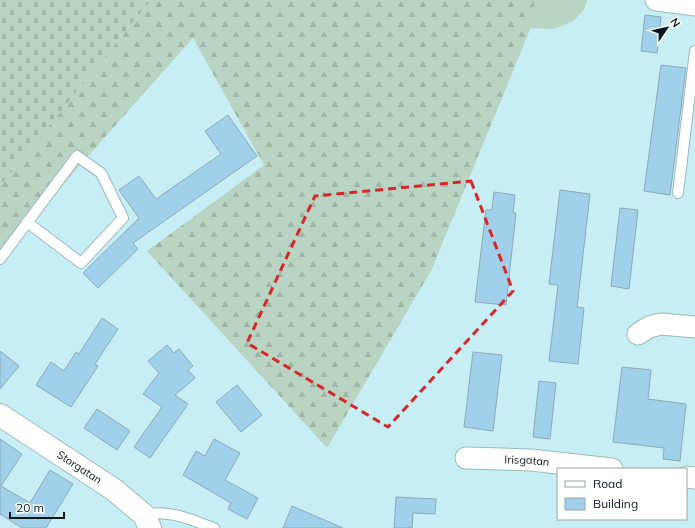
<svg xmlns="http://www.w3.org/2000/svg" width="695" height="528" viewBox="0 0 695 528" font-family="Mulish,sans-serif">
<defs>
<pattern id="forest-firs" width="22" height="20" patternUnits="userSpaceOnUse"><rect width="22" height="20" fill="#bad4c3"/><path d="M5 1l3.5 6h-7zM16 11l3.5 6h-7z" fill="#9eb5a7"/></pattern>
<pattern id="cemetery-stones" width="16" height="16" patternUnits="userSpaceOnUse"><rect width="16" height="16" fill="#bad4c3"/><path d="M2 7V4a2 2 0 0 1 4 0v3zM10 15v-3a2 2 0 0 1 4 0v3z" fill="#9eb5a7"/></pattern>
</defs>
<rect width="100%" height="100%" fill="#c7eef4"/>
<path fill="url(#forest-firs)" d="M151,0H542L432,269L327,448L147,251L264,165L193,38L74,172L0,260V186Z"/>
<path fill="url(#cemetery-stones)" d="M0,0H151L0,186Z"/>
<path fill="#bad4c3" d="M536,0H587L584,10L573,21L554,29L526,28Z"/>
<g fill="#a1d0eb" stroke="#8ca9ba">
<path d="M645,15L661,17L657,53L641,51Z"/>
<path d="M661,65L686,68L670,195L644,191Z"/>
<path d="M228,115L257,156L133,243L138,249L98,288L83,273L139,218L119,190L139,176L156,199L221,154L205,131Z"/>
<path d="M560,190L590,194L577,307L584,308L578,364L549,361L558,285L549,284Z"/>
<path d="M494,192L515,195L513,213H516L506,305L475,302L486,210H492Z"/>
<path d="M620,208L638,210L629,289L611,286Z"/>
<path d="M102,318L118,329L95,364L98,366L71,407L36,385L51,362L64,371L76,352L79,354Z"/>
<path d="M167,345L174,353L179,349L193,366L188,370L195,378L175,395L188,404L150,458L134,447L162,407L143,394L159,373L148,361Z"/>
<path d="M0,351L19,366L0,389Z"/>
<path d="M473,352L502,355L493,431L464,427Z"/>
<path d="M622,367L651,370L648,399L686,404L680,461L663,459L664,448L613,442Z"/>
<path d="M539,381L556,383L550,439L533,437Z"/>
<path d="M237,385L262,415L241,432L216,402Z"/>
<path d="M97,409L130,431L117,450L84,428Z"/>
<path d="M0,439L22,454L1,486L30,503L50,470L73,484L46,528H22L0,514Z"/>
<path d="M214,439L240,453L225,480L258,498L247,519L228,509L231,503L183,475L196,451L205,456Z"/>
<path d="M396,497L436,499L435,514L413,513L412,528H394Z"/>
<path d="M292,506L343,528H283Z"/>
</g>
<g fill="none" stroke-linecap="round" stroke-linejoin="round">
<defs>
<g id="service">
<path d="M678,193L695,51"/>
<path d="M0,259L77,156L101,173L123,218L81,263L27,222"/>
<path d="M144,515C169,509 191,520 214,528"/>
</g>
<g id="minor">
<path d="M656,0L695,5"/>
<path d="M638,334L649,327L661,324L695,327"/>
<path id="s1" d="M466,458L531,460L612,469"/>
<path d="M686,477L695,478"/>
</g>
<g id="tertiary">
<path id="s2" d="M0,415L113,489L144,515L150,528"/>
</g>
</defs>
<use href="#service" stroke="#96bbc1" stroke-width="12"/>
<use href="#minor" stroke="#96bbc1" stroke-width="23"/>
<use href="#tertiary" stroke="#96bbc1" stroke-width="24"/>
<use href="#service" stroke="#fff" stroke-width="10"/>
<use href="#minor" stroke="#fff" stroke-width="21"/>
<use href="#tertiary" stroke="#fff" stroke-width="22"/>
</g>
<path fill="none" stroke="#d62828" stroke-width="3" stroke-dasharray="8 5" stroke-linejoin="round" d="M471,181L513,291L388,427L247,343L315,196Z"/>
<g text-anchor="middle" stroke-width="3" stroke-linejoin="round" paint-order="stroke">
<g font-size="11" fill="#071618" stroke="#fff">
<text dy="4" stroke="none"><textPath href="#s1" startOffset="61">Irisgatan</textPath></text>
<text dy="4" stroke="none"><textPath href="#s2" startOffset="95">Storgatan</textPath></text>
</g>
</g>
<rect x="557" y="468" width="130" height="52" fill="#ffffff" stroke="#9ca2a3"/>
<rect x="565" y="481" width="20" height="6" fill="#ffffff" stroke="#9ca2a3"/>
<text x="593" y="488" font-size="12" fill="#071618">Road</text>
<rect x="565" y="498" width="20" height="12" fill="#a1d0eb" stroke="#9ca2a3"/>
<text x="593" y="508" font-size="12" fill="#071618">Building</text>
<g transform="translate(667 28) rotate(56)" stroke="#ffffff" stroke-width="3" paint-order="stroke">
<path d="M0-3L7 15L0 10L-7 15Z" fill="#071618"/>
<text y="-6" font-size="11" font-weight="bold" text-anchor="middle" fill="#071618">N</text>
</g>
<path d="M10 512v6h54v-6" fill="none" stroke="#071618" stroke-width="2"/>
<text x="16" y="512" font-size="12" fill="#071618" stroke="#ffffff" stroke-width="3" paint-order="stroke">20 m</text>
</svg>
